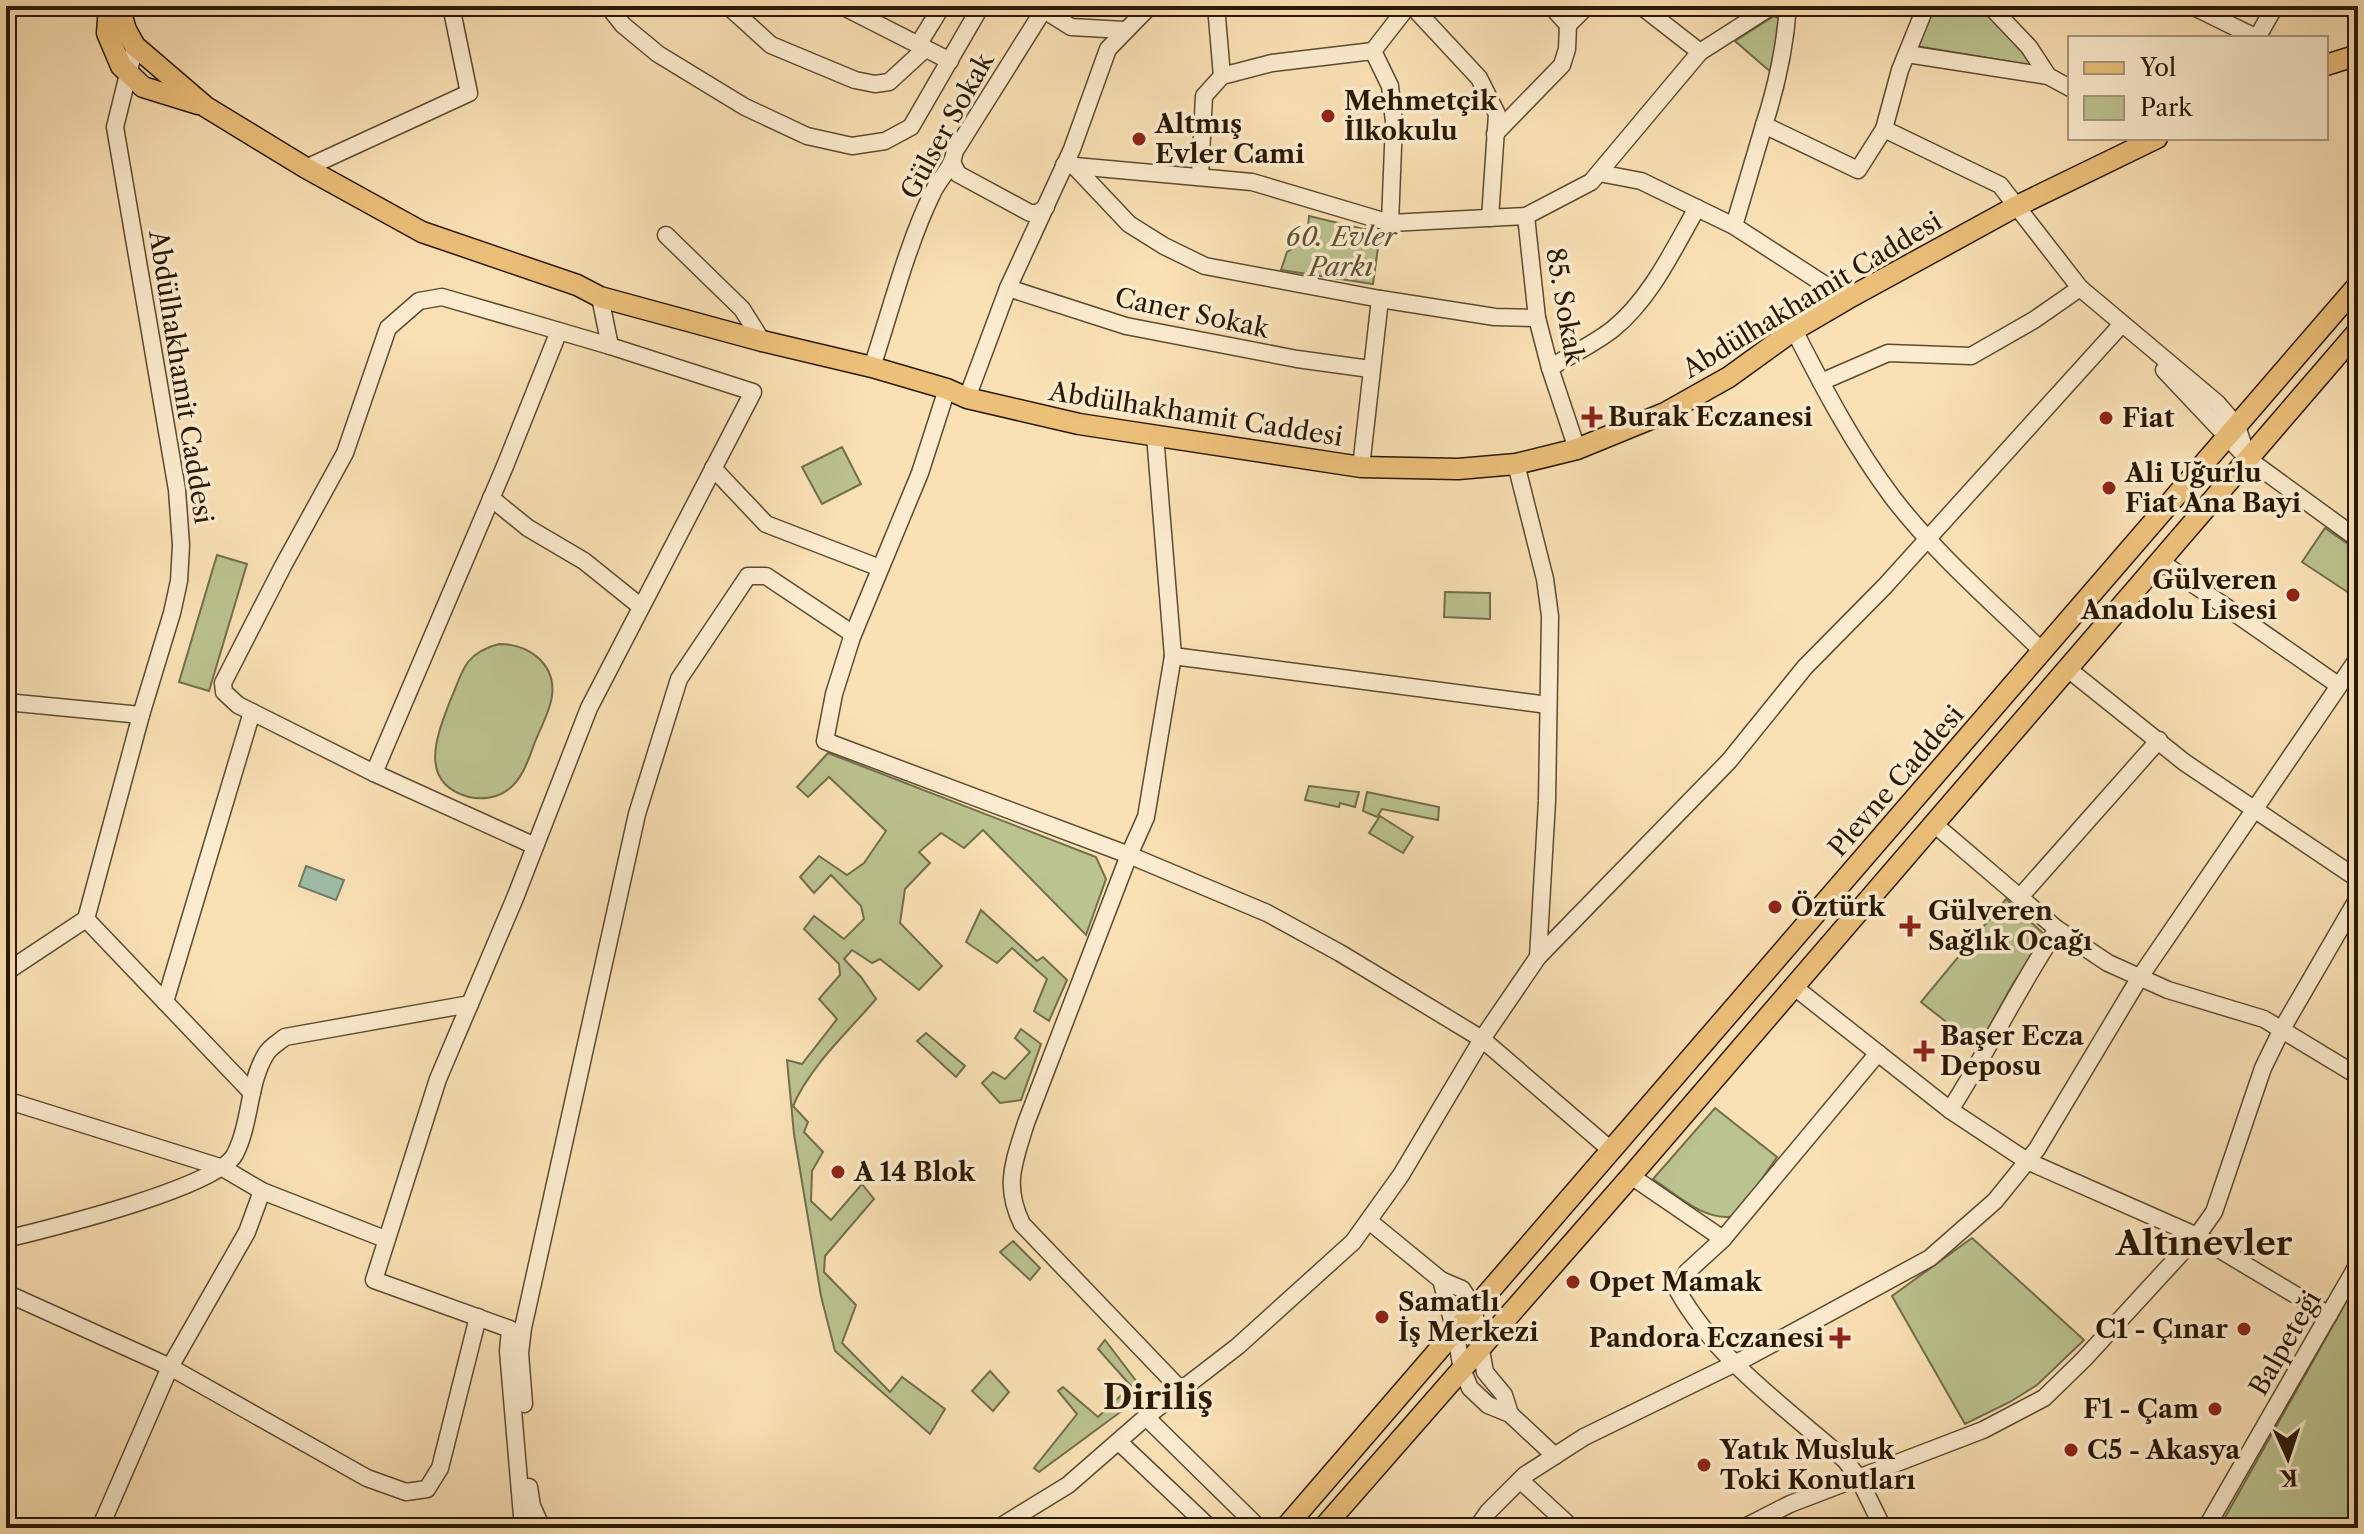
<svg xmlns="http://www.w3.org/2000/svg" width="2364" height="1534" viewBox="0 0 2364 1534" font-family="'Libre Caslon Text',serif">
<rect width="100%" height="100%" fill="#fae1b5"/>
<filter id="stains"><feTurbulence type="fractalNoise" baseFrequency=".0025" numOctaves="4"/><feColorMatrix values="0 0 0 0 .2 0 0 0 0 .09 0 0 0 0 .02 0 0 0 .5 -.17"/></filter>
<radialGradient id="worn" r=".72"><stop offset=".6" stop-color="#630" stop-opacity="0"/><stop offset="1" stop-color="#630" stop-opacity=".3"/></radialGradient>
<g fill="#bbc390" stroke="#726e4a" stroke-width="2">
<path d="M1935,6H1980L2031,61L2030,65L1916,46Z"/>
<path d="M1774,16L1780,19L1772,73L1735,41Z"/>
<path d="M1309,216L1380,233L1373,284L1281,270L1287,252L1307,240Z"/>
<path d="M842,447L861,484L822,504L802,467Z"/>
<path d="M2325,528L2358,551V599L2302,562Z"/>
<path d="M217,555L247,564L209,691L179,682Z"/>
<path d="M1445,592L1490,593V619L1444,617Z"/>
<path d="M499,644C528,644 556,663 552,696C550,711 541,727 535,742C529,758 523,778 509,789C498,798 482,800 469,797C417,783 437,735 450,701C456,688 460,673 468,662C476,652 487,647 499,644Z"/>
<path d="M828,753L1096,857L1106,879L1086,935L983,830L964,848L941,833L919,852L930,863L905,889L900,923L942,966L919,990L880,959L872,963L852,950L844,959L861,977L876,999C848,1032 810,1066 793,1106L808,1122L804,1132L823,1152L812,1171L811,1201L831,1220L862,1184L874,1199L825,1256L824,1272L856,1305L842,1343L890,1392L902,1377L945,1409L930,1434L835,1351L821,1296L794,1134L787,1060L802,1064L837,1019L819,999L840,975L839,964L804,929L814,916L844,939L864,919L861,906L831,875L814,893L800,877L819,856L847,875L864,863L886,831L829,777L808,797L797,787Z"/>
<path d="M1309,786L1359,792L1355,807L1340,803L1339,807L1305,800Z"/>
<path d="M1367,792L1439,807L1438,820L1382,809L1377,817L1363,811Z"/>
<path d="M1380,816L1413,837L1403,853L1369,833Z"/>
<path d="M2006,899L2047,937L2014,982L1978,1047L1921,1002Z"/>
<path d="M981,910L1037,961L1043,957L1067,980L1049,1021L1034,1011L1047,979L1012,948L997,963L966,942Z"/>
<path d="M1021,1029L1041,1044L1021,1100L1000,1103L982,1083L993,1072L1005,1079L1030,1052L1015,1038Z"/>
<path d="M926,1033L965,1066L956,1077L917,1041Z"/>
<path d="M1715,1108L1777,1157L1736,1216C1706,1223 1677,1195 1653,1179Z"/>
<path d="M1972,1238L2084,1340L2037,1385L2010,1402L1965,1424L1892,1296Z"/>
<path d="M1013,1241L1040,1268L1030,1280L1000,1252Z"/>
<path d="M2358,1281V1528H2219Z"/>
<path d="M1105,1340L1140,1386L1138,1399L1039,1472L1034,1468L1077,1414L1058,1391L1063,1387L1098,1417L1131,1386L1098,1349Z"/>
<path d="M990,1371L1009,1392L993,1411L972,1391Z"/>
</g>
<path fill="#9fbea9" stroke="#707c67" stroke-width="2" d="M306,866L344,880L336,900L299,886Z"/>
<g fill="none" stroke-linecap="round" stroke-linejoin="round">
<defs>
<g id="minor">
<path d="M608,6L623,25L658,54L745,107L807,136L852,146L885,141L911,127L981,6"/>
<path d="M728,6L771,45L855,80L875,84L889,82L925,49"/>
<path d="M842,6L950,61"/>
<path d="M1216,6L1222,76"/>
<path d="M1412,6L1479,78L1497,114L1490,218"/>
<path d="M1641,6L1700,52"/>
<path d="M1788,6C1785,48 1777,85 1764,125L1858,170L1884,129"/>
<path d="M1926,6L1900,70L1884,129L2000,185L2080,288L2217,403L2237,426L2248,459"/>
<path d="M1990,6L2029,47L2048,76L2070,88"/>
<path d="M2192,6L2257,38"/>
<path d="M1044,10L1071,27L1124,30"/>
<path d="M1568,25L1587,6"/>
<path d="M2257,38L2275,6"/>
<path d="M918,45L942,6"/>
<path d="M1907,54L2048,76"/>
<path d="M1495,134L1562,65L1567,49L1568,25L1551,6"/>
<path d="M953,164L958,174L1030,213H1038L1046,207"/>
<path d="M1064,165L1252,182L1390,223L1526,216L1591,182L1700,52L1772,6"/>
<path d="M306,168L469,93L451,6"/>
<path d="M1076,168L1129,224L1164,246L1205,266L1380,299L1495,317L1537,318"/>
<path d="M1599,173L1641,181L1734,226L1847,299"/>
<path d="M1200,175L1204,96L1222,76L1272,63L1373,51"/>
<path d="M1526,216L1537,318L1550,368L1577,449"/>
<path d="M1390,223L1394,122L1390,86L1373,51L1408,6"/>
<path d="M1734,226L1764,125"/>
<path d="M666,235L742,309L762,341"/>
<path d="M1008,288L1126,326L1297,359L1370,369"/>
<path d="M1794,330C1824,389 1854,446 1893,498C1936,554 1992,602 2042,651"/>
<path d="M872,367C890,313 907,245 932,194C939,178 952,169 955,151L1046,6"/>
<path d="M1550,368C1570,355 1594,344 1613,329C1651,298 1673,250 1697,208"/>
<path d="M2164,370L2248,459L2358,539"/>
<path d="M1821,382L1888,353L1971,356L2034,320L2080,288"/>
<path d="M947,389L920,473L852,637L834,694L825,741L1129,855L1267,913L1340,953L1482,1039L1612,1151"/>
<path d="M967,398L1008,288L1072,149L1108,49L1150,6"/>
<path d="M1155,435L1173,656L1146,817L1129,855L1026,1123C1014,1162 1003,1185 1022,1224L1182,1391"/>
<path d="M1516,464L1545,579L1550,616L1547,801L1538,957"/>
<path d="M1361,467L1380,299"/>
<path d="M713,468L766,524L880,568"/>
<path d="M491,498L528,528L584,561L640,606"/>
<path d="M2160,561L2338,685"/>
<path d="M1173,656L1548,705"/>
<path d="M2068,669L2184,762L2358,879"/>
<path d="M6,702L141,715"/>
<path d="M374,773L238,705L224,692L223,683L283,566L345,453L388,328L419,301L442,297L559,331"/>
<path d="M1934,824L2057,929L2108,963L2168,990L2264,1019L2358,1076"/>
<path d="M535,846L374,773L505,466L559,331L610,346"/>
<path d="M2020,897L2159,740"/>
<path d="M86,919L141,715L172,613L179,581L181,545L177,490L115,127L135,46"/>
<path d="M6,972L86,919L252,1093"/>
<path d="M1793,986L1950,1110L2027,1161L2197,1236L2329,1315"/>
<path d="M165,1002L252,712"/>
<path d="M1878,1053L1723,1239L1687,1272L1678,1291C1716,1359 1786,1408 1845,1460L1858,1477L1883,1528"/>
<path d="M6,1100L223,1168L262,1191L385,1239"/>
<path d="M1950,1110C1988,1051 2018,988 2057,929"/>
<path d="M1631,1176L1723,1239"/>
<path d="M1369,1221L1441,1280L1462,1289L1473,1306L1485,1372L1504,1395L1510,1414"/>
<path d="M6,1239C47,1229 220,1187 235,1154C251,1123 248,1083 266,1054C270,1047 279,1042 285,1037L470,1004"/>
<path d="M1441,1280L1455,1331L1462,1369L1470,1388L1488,1405L1510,1414L1555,1456"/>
<path d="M6,1293L170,1367L367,1478L406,1492L427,1489L440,1468L478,1317"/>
<path d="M524,1404L520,1353L523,1328L637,814L679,679L748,576H766L853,634"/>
<path d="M1146,1417L1259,1528"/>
<path d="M1119,1442L1210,1528"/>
<path d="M1520,1480L1572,1528"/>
<path d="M529,1487L532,1506L542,1528"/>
<path d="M100,1528L170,1367L247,1232L262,1191"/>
<path d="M523,1528L508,1351L510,1329L374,1280L438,1079L515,898L589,708L753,392L610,346L600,297"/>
<path d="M998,1528L1068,1485L1146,1417L1238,1346L1353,1242L1401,1175L1482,1039L1538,957L1729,761L1805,667L1885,586L2122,324"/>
<path d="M1477,1528L1488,1512L1525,1475L1584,1437L1748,1357L1930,1258L1995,1201L2037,1149L2140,977L2358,658"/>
<path d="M1743,1528L1790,1504L1983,1430L2044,1398L2084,1359L2197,1236L2214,1212L2263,1068L2282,1029L2358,898"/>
<path d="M2206,1528L2358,1264"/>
</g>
<g id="major">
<path d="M109,6L107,33L121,66L143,87L198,104"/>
<path d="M119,6L126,30L135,46L206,107L306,168L422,232L577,285L600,297L762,341L872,367L947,389L967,398L1079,424L1361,467L1458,469L1516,464L1577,449L1665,413L1729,377L1794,330L1847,299L2015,207L2157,138"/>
<path d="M2326,65L2358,55"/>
<path d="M1285,1528L2358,285"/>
<path d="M1323,1528L1631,1176L2358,331"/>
</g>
</defs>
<use href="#minor" stroke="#5d4a30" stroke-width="19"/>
<use href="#major" stroke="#291804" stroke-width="23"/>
<use href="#minor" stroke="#fceccf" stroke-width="16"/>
<use href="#major" stroke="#edc07a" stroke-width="20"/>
</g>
<g fill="#8f2418" stroke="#fceccf" stroke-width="3">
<circle cx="1328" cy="116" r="8"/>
<circle cx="1139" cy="139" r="8"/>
<path d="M1588 405h8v8h8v8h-8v8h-8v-8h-8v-8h8z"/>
<circle cx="2106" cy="418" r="8"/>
<circle cx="2109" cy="488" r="8"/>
<circle cx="2293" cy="595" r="8"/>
<circle cx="1775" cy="907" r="8"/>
<path d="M1906 914h8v8h8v8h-8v8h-8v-8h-8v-8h8z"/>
<path d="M1920 1039h8v8h8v8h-8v8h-8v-8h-8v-8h8z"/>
<circle cx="838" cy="1172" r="8"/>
<circle cx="1573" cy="1282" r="8"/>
<circle cx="1382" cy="1317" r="8"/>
<circle cx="2244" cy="1329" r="8"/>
<path d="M1836 1326h8v8h8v8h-8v8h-8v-8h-8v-8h8z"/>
<circle cx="2215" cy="1409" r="8"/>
<circle cx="2071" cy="1450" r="8"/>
<circle cx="1704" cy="1465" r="8"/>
</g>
<g text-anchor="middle" stroke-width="7" stroke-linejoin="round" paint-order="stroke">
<g font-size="26" font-weight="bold" fill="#291804" stroke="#fceccf" text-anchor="start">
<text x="1344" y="110">Mehmetçik<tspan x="1344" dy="30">İlkokulu</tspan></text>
<text x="1155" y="133">Altmış<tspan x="1155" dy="30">Evler Cami</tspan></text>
<text x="1608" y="426">Burak Eczanesi</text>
<text x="2122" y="427">Fiat</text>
<text x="2125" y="482">Ali Uğurlu<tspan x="2125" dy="30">Fiat Ana Bayi</tspan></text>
<text x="2277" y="589" text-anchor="end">Gülveren<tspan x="2277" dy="30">Anadolu Lisesi</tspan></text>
<text x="1791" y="916">Öztürk</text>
<text x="1928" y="920">Gülveren<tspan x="1928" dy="30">Sağlık Ocağı</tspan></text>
<text x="1940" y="1045">Başer Ecza<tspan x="1940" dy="30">Deposu</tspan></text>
<text x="854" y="1181">A 14 Blok</text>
<text x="1589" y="1291">Opet Mamak</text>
<text x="1398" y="1311">Samatlı<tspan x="1398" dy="30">İş Merkezi</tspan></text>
<text x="2228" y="1338" text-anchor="end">C1 - Çınar</text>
<text x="1824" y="1347" text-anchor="end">Pandora Eczanesi</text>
<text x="2199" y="1418" text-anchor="end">F1 - Çam</text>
<text x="1720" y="1459">Yatık Musluk<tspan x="1720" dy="30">Toki Konutları</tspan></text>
<text x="2087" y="1459">C5 - Akasya</text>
</g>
<g font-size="26" fill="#291804" stroke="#fceccf">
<text transform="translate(947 126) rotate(-61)" y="9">Gülser Sokak</text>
<text transform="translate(1812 295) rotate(-31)" y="9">Abdülhakhamit Caddesi</text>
<text transform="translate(1565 306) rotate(80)" y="9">85. Sokak</text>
<text transform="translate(1192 313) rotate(12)" y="9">Caner Sokak</text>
<text transform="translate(181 377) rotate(81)" y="9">Abdülhakhamit Caddesi</text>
<text transform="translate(1196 414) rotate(9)" y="9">Abdülhakhamit Caddesi</text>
<text transform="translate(1896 781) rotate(-49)" y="9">Plevne Caddesi</text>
<text transform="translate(2285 1343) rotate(-60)" y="9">Balpeteği</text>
</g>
<g font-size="26" font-style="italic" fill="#5c5435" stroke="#fceccf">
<text x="1341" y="246">60. Evler<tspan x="1341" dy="30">Parkı</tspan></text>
</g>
<g font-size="34" font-weight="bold" fill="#291804" stroke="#fceccf">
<text x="2204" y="1255">Altınevler</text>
<text x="1158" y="1409">Diriliş</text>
</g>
</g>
<rect width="2364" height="1534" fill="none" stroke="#fae1b5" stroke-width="32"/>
<rect x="8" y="8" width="2348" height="1518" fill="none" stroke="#291804" stroke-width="4"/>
<rect x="16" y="16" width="2332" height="1502" fill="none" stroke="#291804" stroke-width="2"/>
<rect x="2068" y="36" width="260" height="104" fill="#fceccf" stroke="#a8977e" stroke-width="2"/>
<rect x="2084" y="62" width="40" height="12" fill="#edc07a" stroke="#a8977e" stroke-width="2"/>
<text x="2140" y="76" font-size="24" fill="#291804">Yol</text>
<rect x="2084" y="96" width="40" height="24" fill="#bbc390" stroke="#a8977e" stroke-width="2"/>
<text x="2140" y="116" font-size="24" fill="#291804">Park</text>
<g transform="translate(2288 1458) rotate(177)" stroke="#fceccf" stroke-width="6" paint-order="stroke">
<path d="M0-6L14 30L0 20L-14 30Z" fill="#291804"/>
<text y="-12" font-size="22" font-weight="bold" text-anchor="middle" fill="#291804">K</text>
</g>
<rect width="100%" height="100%" filter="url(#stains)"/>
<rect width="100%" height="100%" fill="url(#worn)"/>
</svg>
